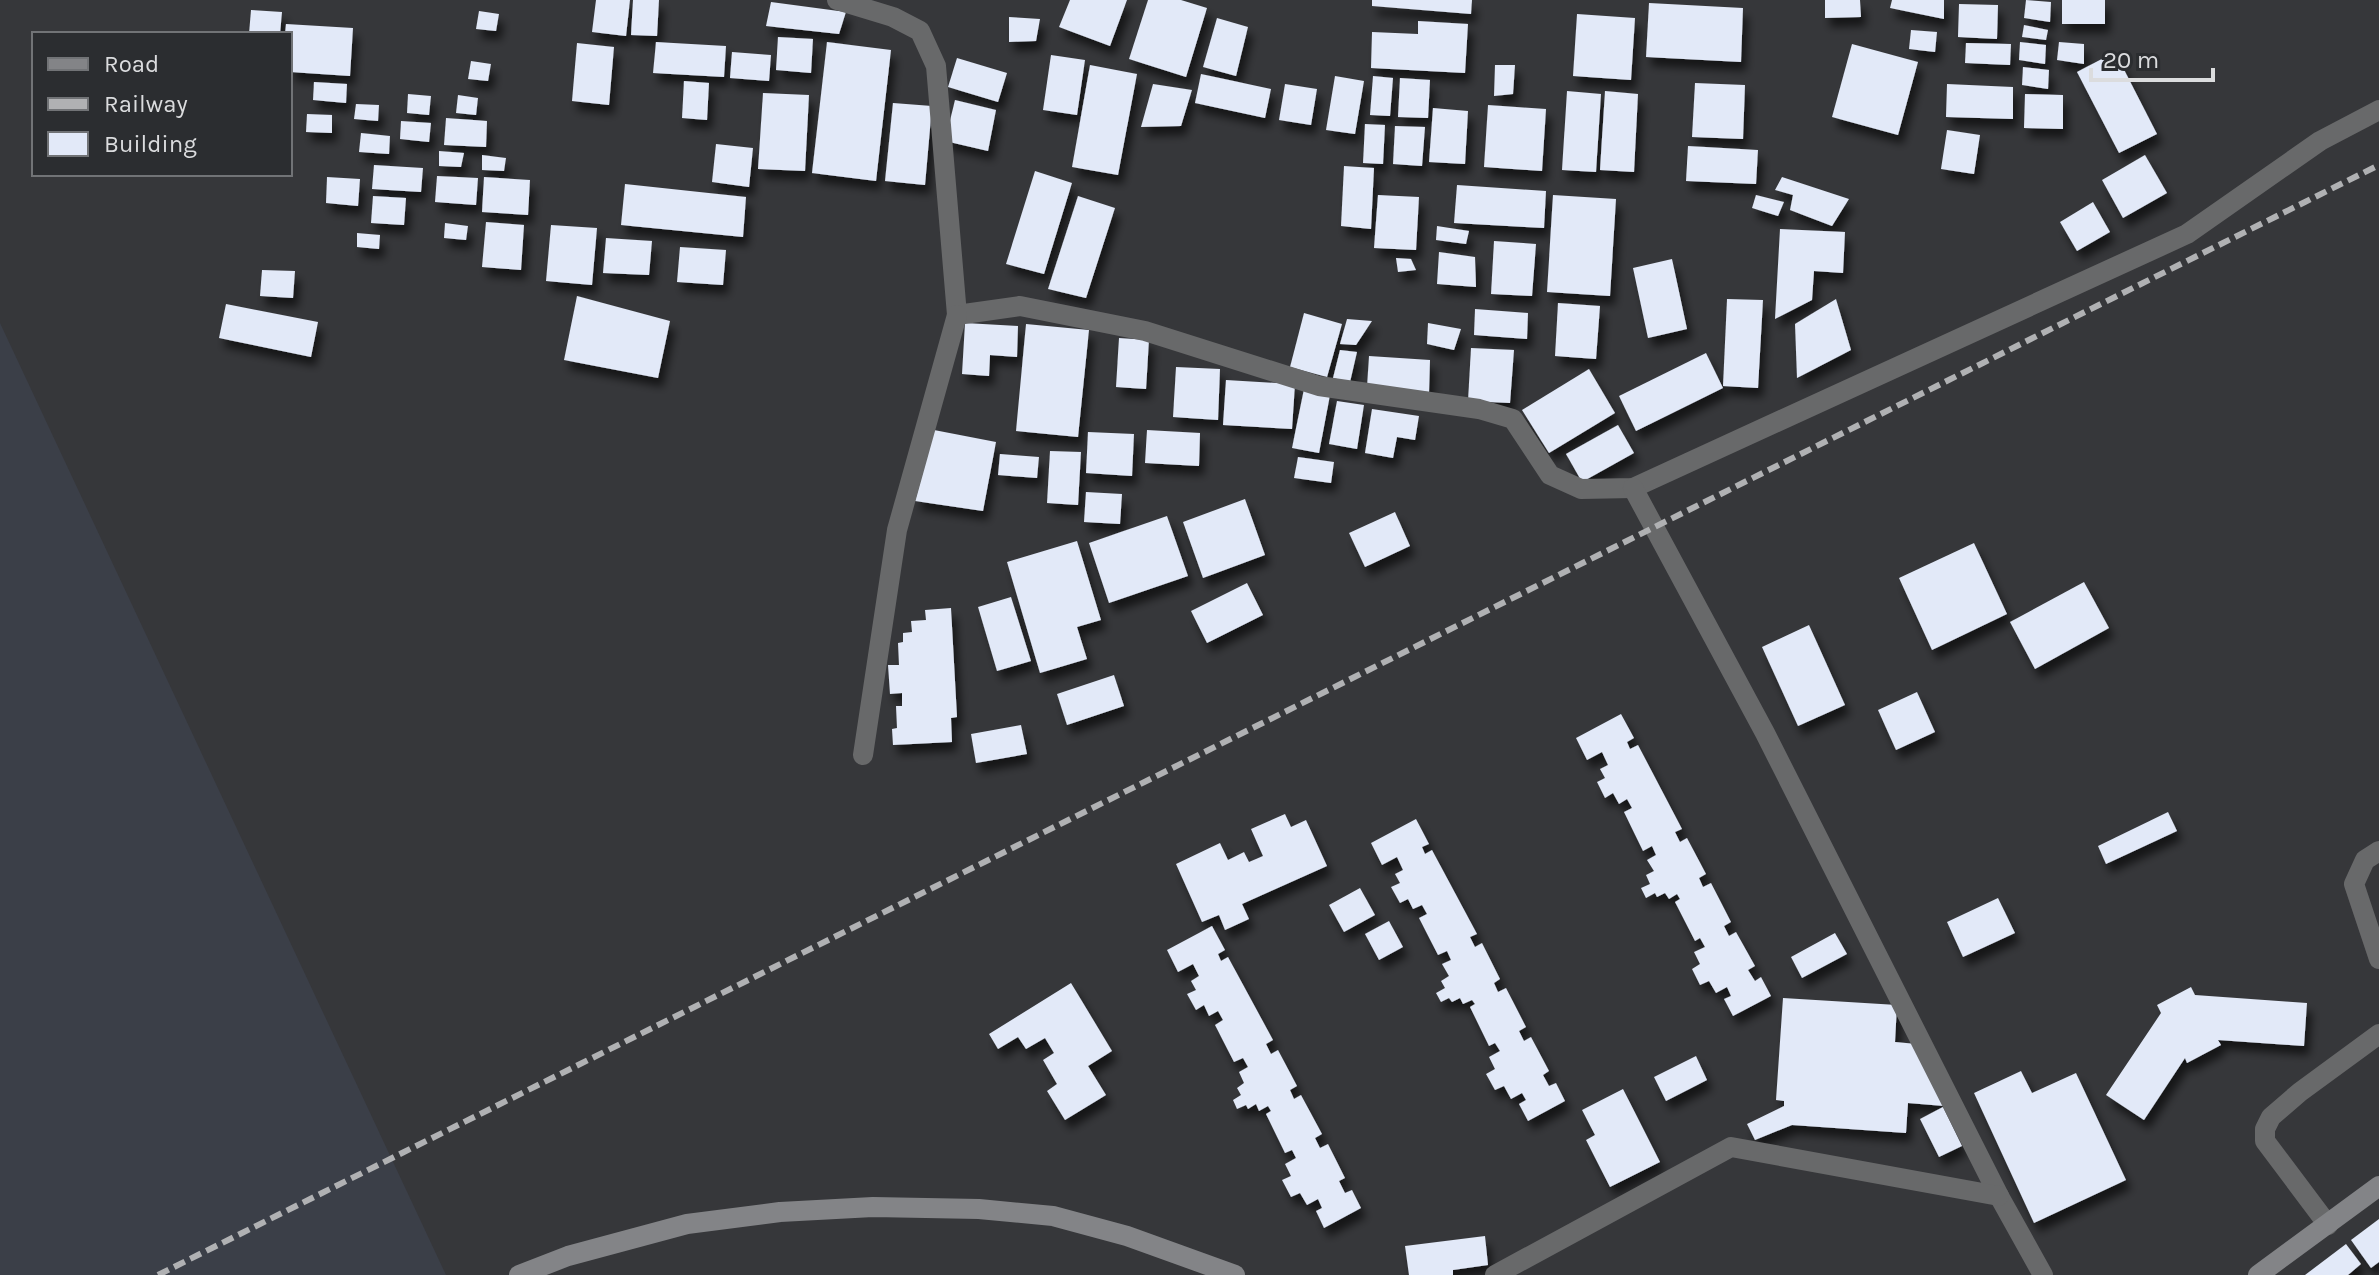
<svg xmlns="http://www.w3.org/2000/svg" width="2379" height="1275" viewBox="0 0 2379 1275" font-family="Karla,sans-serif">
<defs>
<filter id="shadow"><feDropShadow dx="5" dy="9" stdDeviation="4" flood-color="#0009"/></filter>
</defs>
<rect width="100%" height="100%" fill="#36373a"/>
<path fill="#3b3f48" d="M0,323L446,1275H0Z"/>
<g fill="#e2e9f8" filter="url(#shadow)">
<path d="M596,0H630L626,36L592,32Z"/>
<path d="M633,0H659L657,36L631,35Z"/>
<path d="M1070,0H1127L1110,46L1059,27Z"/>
<path d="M1148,0H1181L1207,8L1186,77L1129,59Z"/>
<path d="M1372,0H1472L1471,14L1372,6Z"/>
<path d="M1825,0H1860L1861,17L1825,18Z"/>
<path d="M1892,0H1944V19L1890,8Z"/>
<path d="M2026,0L2051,2L2050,22L2024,18Z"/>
<rect x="2062" y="0" width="43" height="24"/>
<path d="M771,2L846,12L839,34L766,26Z"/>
<path d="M1649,3L1743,8L1741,62L1646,57Z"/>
<path d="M1959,4L1998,5L1997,39L1958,37Z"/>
<path d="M251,10L282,12L280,34H249Z"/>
<path d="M479,11L499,14L496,31L476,29Z"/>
<path d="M1577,14L1635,18L1631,80L1573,76Z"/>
<path d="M1009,17L1040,19L1036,41L1009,42Z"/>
<path d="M1217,18L1248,27L1236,76L1203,67Z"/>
<path d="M1418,21L1468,24L1465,73L1371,68L1372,32L1418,34Z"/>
<path d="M286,24L353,28L350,76L290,72V34H285Z"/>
<path d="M2024,25L2048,30L2046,40L2022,37Z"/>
<path d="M1911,30L1937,32L1935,52L1909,49Z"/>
<path d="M778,37L813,39L811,73L776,70Z"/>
<path d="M656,42L726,46L724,77L653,73Z"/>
<path d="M827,42L891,50L876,181L812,173Z"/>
<path d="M2020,42L2046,45L2045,64L2019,60Z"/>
<path d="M2059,42L2084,44V64L2057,60Z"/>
<path d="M577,43L614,47L609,105L572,101Z"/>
<path d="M1966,43L2011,44L2010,65L1965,63Z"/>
<path d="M1852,44L1918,62L1898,135L1832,117Z"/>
<path d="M732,52L771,55L769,81L730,78Z"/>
<path d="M2115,52L2157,134L2119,153L2077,72Z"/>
<path d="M1051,55L1085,60L1077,115L1043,110Z"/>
<path d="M957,58L1007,73L998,102L948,87Z"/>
<path d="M471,61L491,64L488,81L468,79Z"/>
<path d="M1090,65L1137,74L1118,175L1072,167Z"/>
<path d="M1495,65H1515L1513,94L1494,96Z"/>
<path d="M2023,67L2049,70L2048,89L2022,85Z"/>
<path d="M1201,74L1271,89L1265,118L1195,103Z"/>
<path d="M1335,76L1364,81L1355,134L1326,130Z"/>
<path d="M1373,76L1393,78L1390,116L1370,115Z"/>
<path d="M1400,78L1430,80L1428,118L1398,117Z"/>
<path d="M684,81L709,83L707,120L682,118Z"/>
<path d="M314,82L347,84L346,103L313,100Z"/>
<path d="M1695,83L1745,85L1743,139L1692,137Z"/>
<path d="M1153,84L1192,90L1181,126L1141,127Z"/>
<path d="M1285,84L1317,89L1311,125L1279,120Z"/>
<path d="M1947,84L2013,87V119L1946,117Z"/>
<path d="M1567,91L1601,94L1596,172L1562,170Z"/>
<path d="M1605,91L1638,94L1634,172L1600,170Z"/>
<path d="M763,93L809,95L805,171L758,169Z"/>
<path d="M408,94L431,96L429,115L407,113Z"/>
<path d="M2025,94L2063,95V129L2024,128Z"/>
<path d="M458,95L478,98L476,115L456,113Z"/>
<path d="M955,100L996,110L988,151L945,141Z"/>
<path d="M893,103L932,106L925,185L885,181Z"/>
<path d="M356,104L379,105L378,121L354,119Z"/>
<path d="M1488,105L1546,109L1542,171L1484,167Z"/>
<path d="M1433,108L1468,111L1465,164L1429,162Z"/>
<path d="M307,114L332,115V133L306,132Z"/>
<path d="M446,118L487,121L486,147L444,145Z"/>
<path d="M401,121L431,123L429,142L400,139Z"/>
<path d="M1365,124L1385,125L1383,164L1363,163Z"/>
<path d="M1395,126L1425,127L1422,166L1393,164Z"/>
<path d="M1947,130L1980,135L1974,174L1941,169Z"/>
<path d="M361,133L390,136L389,154L359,152Z"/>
<path d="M716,144L753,148L749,187L712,182Z"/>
<path d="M1688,146L1758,150L1756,184L1686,181Z"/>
<path d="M439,151L464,153L461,167L439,166Z"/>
<path d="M482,155L506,158L504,171L482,170Z"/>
<path d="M2145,155L2167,193L2123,218L2102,180Z"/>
<path d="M374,165L423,168L421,192L372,189Z"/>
<path d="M1344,166L1374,168L1371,229L1341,226Z"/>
<path d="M1035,171L1072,183L1044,274L1006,264Z"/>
<path d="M437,176L478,178L476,205L435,202Z"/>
<path d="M327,177L360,179L358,206L326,203Z"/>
<path d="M484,177L530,180L528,215L482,212Z"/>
<path d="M1782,177L1849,199L1832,226L1790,210L1793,195L1775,190Z"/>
<path d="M625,184L746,197L743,237L621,225Z"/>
<path d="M1457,185L1546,191L1544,228L1454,223Z"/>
<path d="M1378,195L1419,197L1416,250L1374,248Z"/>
<path d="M1553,195L1616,199L1610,296L1547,292Z"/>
<path d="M1756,195L1784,202L1778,216L1752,208Z"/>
<path d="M373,196L406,198L404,225L371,223Z"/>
<path d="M1078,196L1115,208L1086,298L1048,289Z"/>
<path d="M2093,202L2110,232L2077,251L2060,222Z"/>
<path d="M486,222L524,225L521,270L482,267Z"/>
<path d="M445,223L468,226L466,240L444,238Z"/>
<path d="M551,225L597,228L592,285L546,281Z"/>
<path d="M1437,226L1469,231L1466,244L1436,240Z"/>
<path d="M1780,229L1845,232L1843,273L1814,271L1812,300L1775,319Z"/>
<path d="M357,233L380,235L379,249L357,247Z"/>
<path d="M606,238L652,241L649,275L603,273Z"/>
<path d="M1494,241L1536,244L1532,296L1491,294Z"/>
<path d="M680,247L726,250L723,285L677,282Z"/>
<path d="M1439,252L1475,257L1476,287L1437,284Z"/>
<path d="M1396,258L1411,259L1416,270L1398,272Z"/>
<path d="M1672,259L1687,329L1648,338L1633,268Z"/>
<path d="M262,270L295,271L293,298L260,296Z"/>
<path d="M577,296L670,321L658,378L564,360Z"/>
<path d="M1727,299L1763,300L1758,388L1723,386Z"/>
<path d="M1836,299L1851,350L1797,378L1795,324Z"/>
<path d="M1558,303L1600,306L1596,359L1555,356Z"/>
<path d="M226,304L318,322L311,357L219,338Z"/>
<path d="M1475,309L1528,313L1527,339L1474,335Z"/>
<path d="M1304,313L1342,324L1327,377L1290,367Z"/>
<path d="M1347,319L1372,321L1356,345L1340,344Z"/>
<path d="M965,323L1018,326L1017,357L990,355L989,376L962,374Z"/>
<path d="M1428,323L1461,329L1454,350L1427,344Z"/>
<path d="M1026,324L1089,330L1078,437L1016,431Z"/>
<path d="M1119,338L1149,340L1146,389L1116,387Z"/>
<path d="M1471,348L1514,350L1510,403L1468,401Z"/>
<path d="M1340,350L1357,352L1350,382L1333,378Z"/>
<path d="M1706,353L1723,388L1636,431L1619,396Z"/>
<path d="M1369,356L1430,360L1429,392L1367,387Z"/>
<path d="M1176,367L1220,369L1218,420L1173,417Z"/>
<path d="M1589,369L1615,413L1549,453L1522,410Z"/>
<path d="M1226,380L1295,384L1292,429L1223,425Z"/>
<path d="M1304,389L1330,395L1319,453L1292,448Z"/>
<path d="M1337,401L1364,405L1357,449L1329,444Z"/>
<path d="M1372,409L1419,416L1415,440L1397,437L1393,458L1365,453Z"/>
<path d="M1618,425L1634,453L1582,482L1566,454Z"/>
<path d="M934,430L996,442L983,511L915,501Z"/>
<path d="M1147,430L1200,433L1199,466L1145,463Z"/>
<path d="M1088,432L1134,434L1132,476L1086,473Z"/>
<path d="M1050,451L1081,452L1078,505L1047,503Z"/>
<path d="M1000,454L1039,457L1037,478L998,475Z"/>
<path d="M1298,457L1334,462L1331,483L1294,478Z"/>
<path d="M1086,492L1122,494L1120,524L1084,522Z"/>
<path d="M1245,499L1265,555L1203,578L1183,522Z"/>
<path d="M1395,512L1410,546L1365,567L1349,533Z"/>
<path d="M1167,516L1188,576L1109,603L1089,543Z"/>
<path d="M1077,541L1101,620L1077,627L1087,659L1040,673L1007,562Z"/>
<path d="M1974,543L2007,614L1932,650L1899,578Z"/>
<path d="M2084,582L2109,628L2035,669L2010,622Z"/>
<path d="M1247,583L1263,615L1207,643L1191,611Z"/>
<path d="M1011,597L1031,661L997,671L978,607Z"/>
<path d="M951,608L957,717L951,718L952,742L893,745L892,729L897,728L896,706H902V693L890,694L888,665H899L898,643L903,642V633L912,632L911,621L926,620L925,610Z"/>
<path d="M1809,625L1845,705L1798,726L1762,647Z"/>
<path d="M1114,675L1124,706L1067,725L1057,694Z"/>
<path d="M1917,692L1935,732L1896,750L1878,710Z"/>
<path d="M1621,714L1634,738L1627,742L1630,749L1638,745L1682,829L1675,832L1680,842L1687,838L1706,874L1699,878L1703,887L1711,883L1731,922L1724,926L1729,936L1736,932L1755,966L1748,970L1755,981L1761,977L1771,996L1733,1016L1724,999L1731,996L1727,987L1716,993L1709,981L1700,985L1692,969L1700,964L1694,952L1705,947L1700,938L1695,941L1675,902L1680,899L1677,894L1669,899L1665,893L1657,897L1655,893L1646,898L1641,888L1650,884L1646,875L1654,871L1647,860L1656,855L1652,846L1643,851L1624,812L1632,808L1627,799L1619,804L1613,793L1605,798L1597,782L1605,778L1600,769L1608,765L1602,752L1587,760L1576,738Z"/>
<path d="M1021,725L1027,754L976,763L971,734Z"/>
<path d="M2168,812L2177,831L2106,864L2098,846Z"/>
<path d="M1285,814L1291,827L1306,820L1327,866L1242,904L1249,919L1225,930L1219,915L1202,922L1176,864L1220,843L1228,860L1244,852L1249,862L1263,856L1251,829Z"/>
<path d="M1416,819L1429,844L1422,847L1425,854L1432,850L1477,934L1470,937L1475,947L1482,943L1500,979L1494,983L1498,992L1506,988L1526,1027L1519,1031L1524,1041L1531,1037L1549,1071L1543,1075L1549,1086L1556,1083L1565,1101L1528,1121L1519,1104L1526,1100L1522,1093L1511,1099L1504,1086L1495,1090L1486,1074L1495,1069L1489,1057L1500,1051L1495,1043L1489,1046L1470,1007L1475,1004L1472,1000L1463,1004L1460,998L1452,1002L1449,998L1441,1002L1436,993L1445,988L1441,981L1449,976L1442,964L1451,960L1447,951L1438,955L1419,918L1427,914L1422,905L1413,909L1408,899L1400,903L1391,887L1400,883L1395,874L1403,870L1397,857L1382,865L1371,843Z"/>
<path d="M1360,888L1375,915L1344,932L1329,905Z"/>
<path d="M1998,898L2015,933L1963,957L1947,922Z"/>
<path d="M1389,921L1403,947L1379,960L1365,934Z"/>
<path d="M1212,926L1225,950L1218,954L1221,961L1228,957L1273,1040L1266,1044L1271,1054L1278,1050L1297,1086L1290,1090L1294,1099L1301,1095L1322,1134L1315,1138L1320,1148L1328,1144L1345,1178L1339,1181L1345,1193L1352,1190L1361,1208L1324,1228L1316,1211L1322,1208L1318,1199L1307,1205L1300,1193L1291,1197L1282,1180L1291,1176L1285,1164L1296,1158L1292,1150L1285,1153L1266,1114L1271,1111L1268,1106L1259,1111L1256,1104L1248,1109L1246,1105L1237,1109L1233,1100L1241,1095L1237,1088L1244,1083L1239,1072L1248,1067L1243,1058L1234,1062L1215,1025L1223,1020L1218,1011L1209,1016L1204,1005L1196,1010L1187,994L1196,990L1191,981L1199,976L1193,964L1178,972L1167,950Z"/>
<path d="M1835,933L1847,954L1802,978L1791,957Z"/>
<path d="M1071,983L1112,1051L1088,1066L1106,1095L1065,1120L1047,1091L1057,1084L1043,1060L1054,1053L1045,1038L1026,1049L1018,1037L998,1049L989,1034Z"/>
<path d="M2191,987L2195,995L2307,1003L2304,1046L2218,1040L2221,1045L2187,1063L2185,1058L2144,1120L2106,1095L2161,1013L2157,1005Z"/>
<path d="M1783,998L1897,1005L1895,1042L1917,1044L1944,1106L1908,1103L1906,1133L1792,1125L1755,1140L1747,1124L1784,1106V1101L1776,1100Z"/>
<path d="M1696,1056L1707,1080L1666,1101L1654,1077Z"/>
<path d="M2021,1071L2032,1093L2076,1073L2126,1180L2034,1223L1974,1093Z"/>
<path d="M1623,1089L1660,1162L1610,1187L1586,1140L1595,1135L1582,1110Z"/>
<path d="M1943,1107L1962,1146L1939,1157L1920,1119Z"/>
<path d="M2379,1219V1262L2371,1268L2351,1240Z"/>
<path d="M1485,1236L1488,1265L1453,1270V1275H1409L1405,1246Z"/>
<path d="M2346,1244L2361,1264L2348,1275H2305Z"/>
</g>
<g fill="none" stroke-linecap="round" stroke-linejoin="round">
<g stroke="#68696a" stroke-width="20">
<path d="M2379,851L2365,860L2354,884L2379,959"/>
<path d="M2328,1225L2265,1141V1129L2271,1117L2300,1092L2379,1034"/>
</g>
<g stroke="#68696a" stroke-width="20">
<path d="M837,0L893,17L920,31L936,66L957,315L1020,306L1145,331L1319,386L1479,409L1513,419L1550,475L1581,489L1633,488L2187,234L2320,141L2379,110"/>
<path d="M1633,488L1765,733L1999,1196L2043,1275"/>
<path d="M863,755L897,530L957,315"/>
<path d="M1495,1275L1731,1147L1999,1196"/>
</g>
<g stroke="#838487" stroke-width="20">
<path d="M519,1275L568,1256L687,1224L780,1212L873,1207L979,1209L1053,1216L1127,1236L1235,1275"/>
<path d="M2258,1275L2379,1186"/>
</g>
<path stroke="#b0b1b3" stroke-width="6" stroke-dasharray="12 6" stroke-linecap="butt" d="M158,1275L2379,165"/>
</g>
<rect x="32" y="32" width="260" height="144" fill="#2b2d30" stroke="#717376" stroke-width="2"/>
<rect x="48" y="58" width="40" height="12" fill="#838487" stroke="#717376" stroke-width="2"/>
<text x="104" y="72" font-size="24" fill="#dbdcde">Road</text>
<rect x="48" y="98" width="40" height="12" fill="#b0b1b3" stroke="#717376" stroke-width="2"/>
<text x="104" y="112" font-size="24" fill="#dbdcde">Railway</text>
<rect x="48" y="132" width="40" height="24" fill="#e2e9f8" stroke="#717376" stroke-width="2"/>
<text x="104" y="152" font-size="24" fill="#dbdcde">Building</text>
<path d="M2091 68v12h122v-12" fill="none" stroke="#dbdcde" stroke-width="4"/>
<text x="2103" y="68" font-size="24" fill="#dbdcde" stroke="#2b2d30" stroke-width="6" paint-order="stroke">20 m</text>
</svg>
